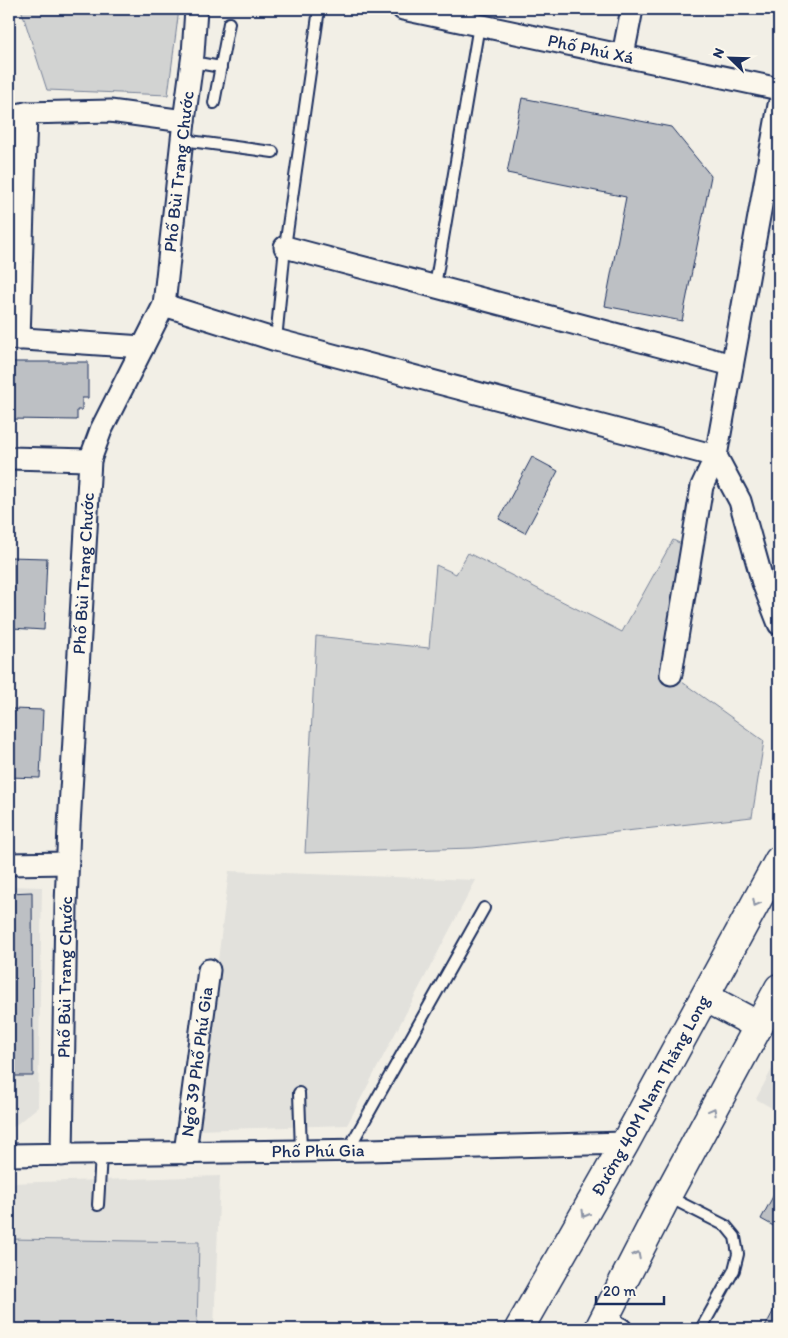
<svg xmlns="http://www.w3.org/2000/svg" width="788" height="1338" viewBox="0 0 788 1338" font-family="Itim,sans-serif">
<rect width="100%" height="100%" fill="#f2efe6"/>
<filter id="ink" filterUnits="userSpaceOnUse"><feTurbulence type="fractalNoise" baseFrequency=".02" numOctaves="2"/><feDisplacementMap in="SourceGraphic" scale="10" xChannelSelector="R" yChannelSelector="G"/><feConvolveMatrix kernelMatrix="1 2 1 2 8 2 1 2 1" color-interpolation-filters="sRGB"/></filter>
<g filter="url(#ink)">
<g fill="#e2e1dc">
<path d="M229,871L476,880L347,1125L197,1130Z"/>
<path d="M9,886L42,887L38,1107L12,1128H9Z"/>
<path d="M779,1056V1112L756,1099Z"/>
<path d="M220,1176L214,1329H9V1183Z"/>
</g>
<g fill="#d2d3d2" stroke="#768198">
<path d="M21,9H179L168,95L47,90Z"/>
<path d="M673,540L692,549L671,674L764,741L752,817L473,848L305,853L316,636L429,648L436,565L456,574L468,553L622,632Z"/>
<path d="M9,1239L199,1242L197,1329H9Z"/>
</g>
<g fill="#bdc0c4" stroke="#1b2f5e">
<path d="M522,98L671,127L711,176L682,321L605,306L626,197L507,173Z"/>
<path d="M9,362H88V398H82V410H77V420L9,419Z"/>
<path d="M532,457L558,471L525,533L499,519Z"/>
<path d="M9,557L47,558L44,630L12,628L11,648H9Z"/>
<path d="M9,693H12V709L43,710L40,778L9,777Z"/>
<path d="M32,892L33,1076H9V893Z"/>
<path d="M779,1185V1229L761,1219Z"/>
<path d="M779,1300V1329H764Z"/>
</g>
<g fill="none" stroke-linecap="round" stroke-linejoin="round">
<defs>
<g id="lane">
<path d="M192,62L221,67"/>
<path d="M214,103L229,23"/>
<path d="M182,140L273,152"/>
<path d="M435,286L479,25"/>
<path d="M276,340L285,247L319,9"/>
<path d="M299,1093L301,1151"/>
<path d="M348,1150L484,908"/>
<path d="M667,1196L726,1226L735,1237L738,1254L734,1270L701,1329"/>
<path d="M98,1205L101,1154"/>
</g>
<g id="street">
<path id="s1" d="M403,9L779,89"/>
<path d="M623,55L632,9"/>
<path d="M779,105L716,456L740,501L763,583L779,624"/>
<path d="M9,117L26,113L110,111L184,121"/>
<path d="M285,247L732,365"/>
<path d="M164,305L276,340L716,456L702,486L671,674"/>
<path d="M9,338L143,347"/>
<path d="M19,339L26,113"/>
<path d="M9,458L90,460"/>
<path d="M9,864L68,863"/>
<path id="s2" d="M185,1153L209,970"/>
<path id="s3" d="M9,1155L369,1150L625,1143"/>
<path id="s4" d="M62,1155L66,905L69,826L90,460L101,430L164,305L184,121L193,54L196,9"/>
<path d="M604,1320L621,1329"/>
</g>
<g id="secondary">
<path d="M705,997L759,1026"/>
<path id="s5" d="M519,1329L625,1143L779,860"/>
<path d="M599,1329L667,1196L779,988"/>
</g>
</defs>
<use href="#lane" stroke="#1b2f5e" stroke-width="14"/>
<use href="#street" stroke="#1b2f5e" stroke-width="25"/>
<use href="#secondary" stroke="#1b2f5e" stroke-width="31"/>
<use href="#lane" stroke="#fbf7ec" stroke-width="10"/>
<use href="#street" stroke="#fbf7ec" stroke-width="21"/>
<use href="#secondary" stroke="#fbf7ec" stroke-width="28"/>
</g>
<defs><path id="oneway-chevron" d="M-2-3.5L2.5 0L-2 3.5" fill="none" stroke-width="1.6" stroke-linecap="round" stroke-linejoin="round" transform="scale(1.25)"/></defs>
<g stroke="#8b93a5">
<use href="#oneway-chevron" transform="translate(756 903) rotate(118)"/>
<use href="#oneway-chevron" transform="translate(713 1111) rotate(-61)"/>
<use href="#oneway-chevron" transform="translate(585 1214) rotate(120)"/>
<use href="#oneway-chevron" transform="translate(637 1255) rotate(-63)"/>
</g>
</g>
<g text-anchor="middle" stroke-width="5" stroke-linejoin="round" paint-order="stroke">
<g font-size="18" fill="#1b2f5e" stroke="#fbf7ec">
<text dy="6" stroke="none"><textPath href="#s1" startOffset="192">Phố Phú Xá</textPath></text>
<text dy="6" stroke="none"><textPath href="#s4" startOffset="1002">Phố Bùi Trang Chước</textPath></text>
<text dy="6" stroke="none"><textPath href="#s4" startOffset="582">Phố Bùi Trang Chước</textPath></text>
<text dy="6" stroke="none"><textPath href="#s4" startOffset="178">Phố Bùi Trang Chước</textPath></text>
<text dy="6" stroke="none"><textPath href="#s2" startOffset="92">Ngõ 39 Phố Phú Gia</textPath></text>
<text dy="6" stroke="none"><textPath href="#s5" startOffset="268">Đường 40M Nam Thăng Long</textPath></text>
<text dy="6" stroke="none"><textPath href="#s3" startOffset="309">Phố Phú Gia</textPath></text>
</g>
</g>
<rect width="788" height="1338" fill="none" stroke="#fbf7ec" stroke-width="30"/>
<rect x="15" y="15" width="758" height="1308" fill="none" stroke="#1b2f5e" stroke-width="2" filter="url(#ink)"/>
<g transform="translate(730 58) rotate(293)" stroke="#fbf7ec" stroke-width="4" paint-order="stroke">
<path d="M0-4L9 19L0 12L-9 19Z" fill="#1b2f5e"/>
<text y="-8" font-size="14" font-weight="bold" text-anchor="middle" fill="#1b2f5e">N</text>
</g>
<path d="M596 1296v8h68v-8" fill="none" stroke="#1b2f5e" stroke-width="2.5"/>
<text x="603" y="1296" font-size="15" fill="#1b2f5e" stroke="#fbf7ec" stroke-width="4" paint-order="stroke">20 m</text>
</svg>
